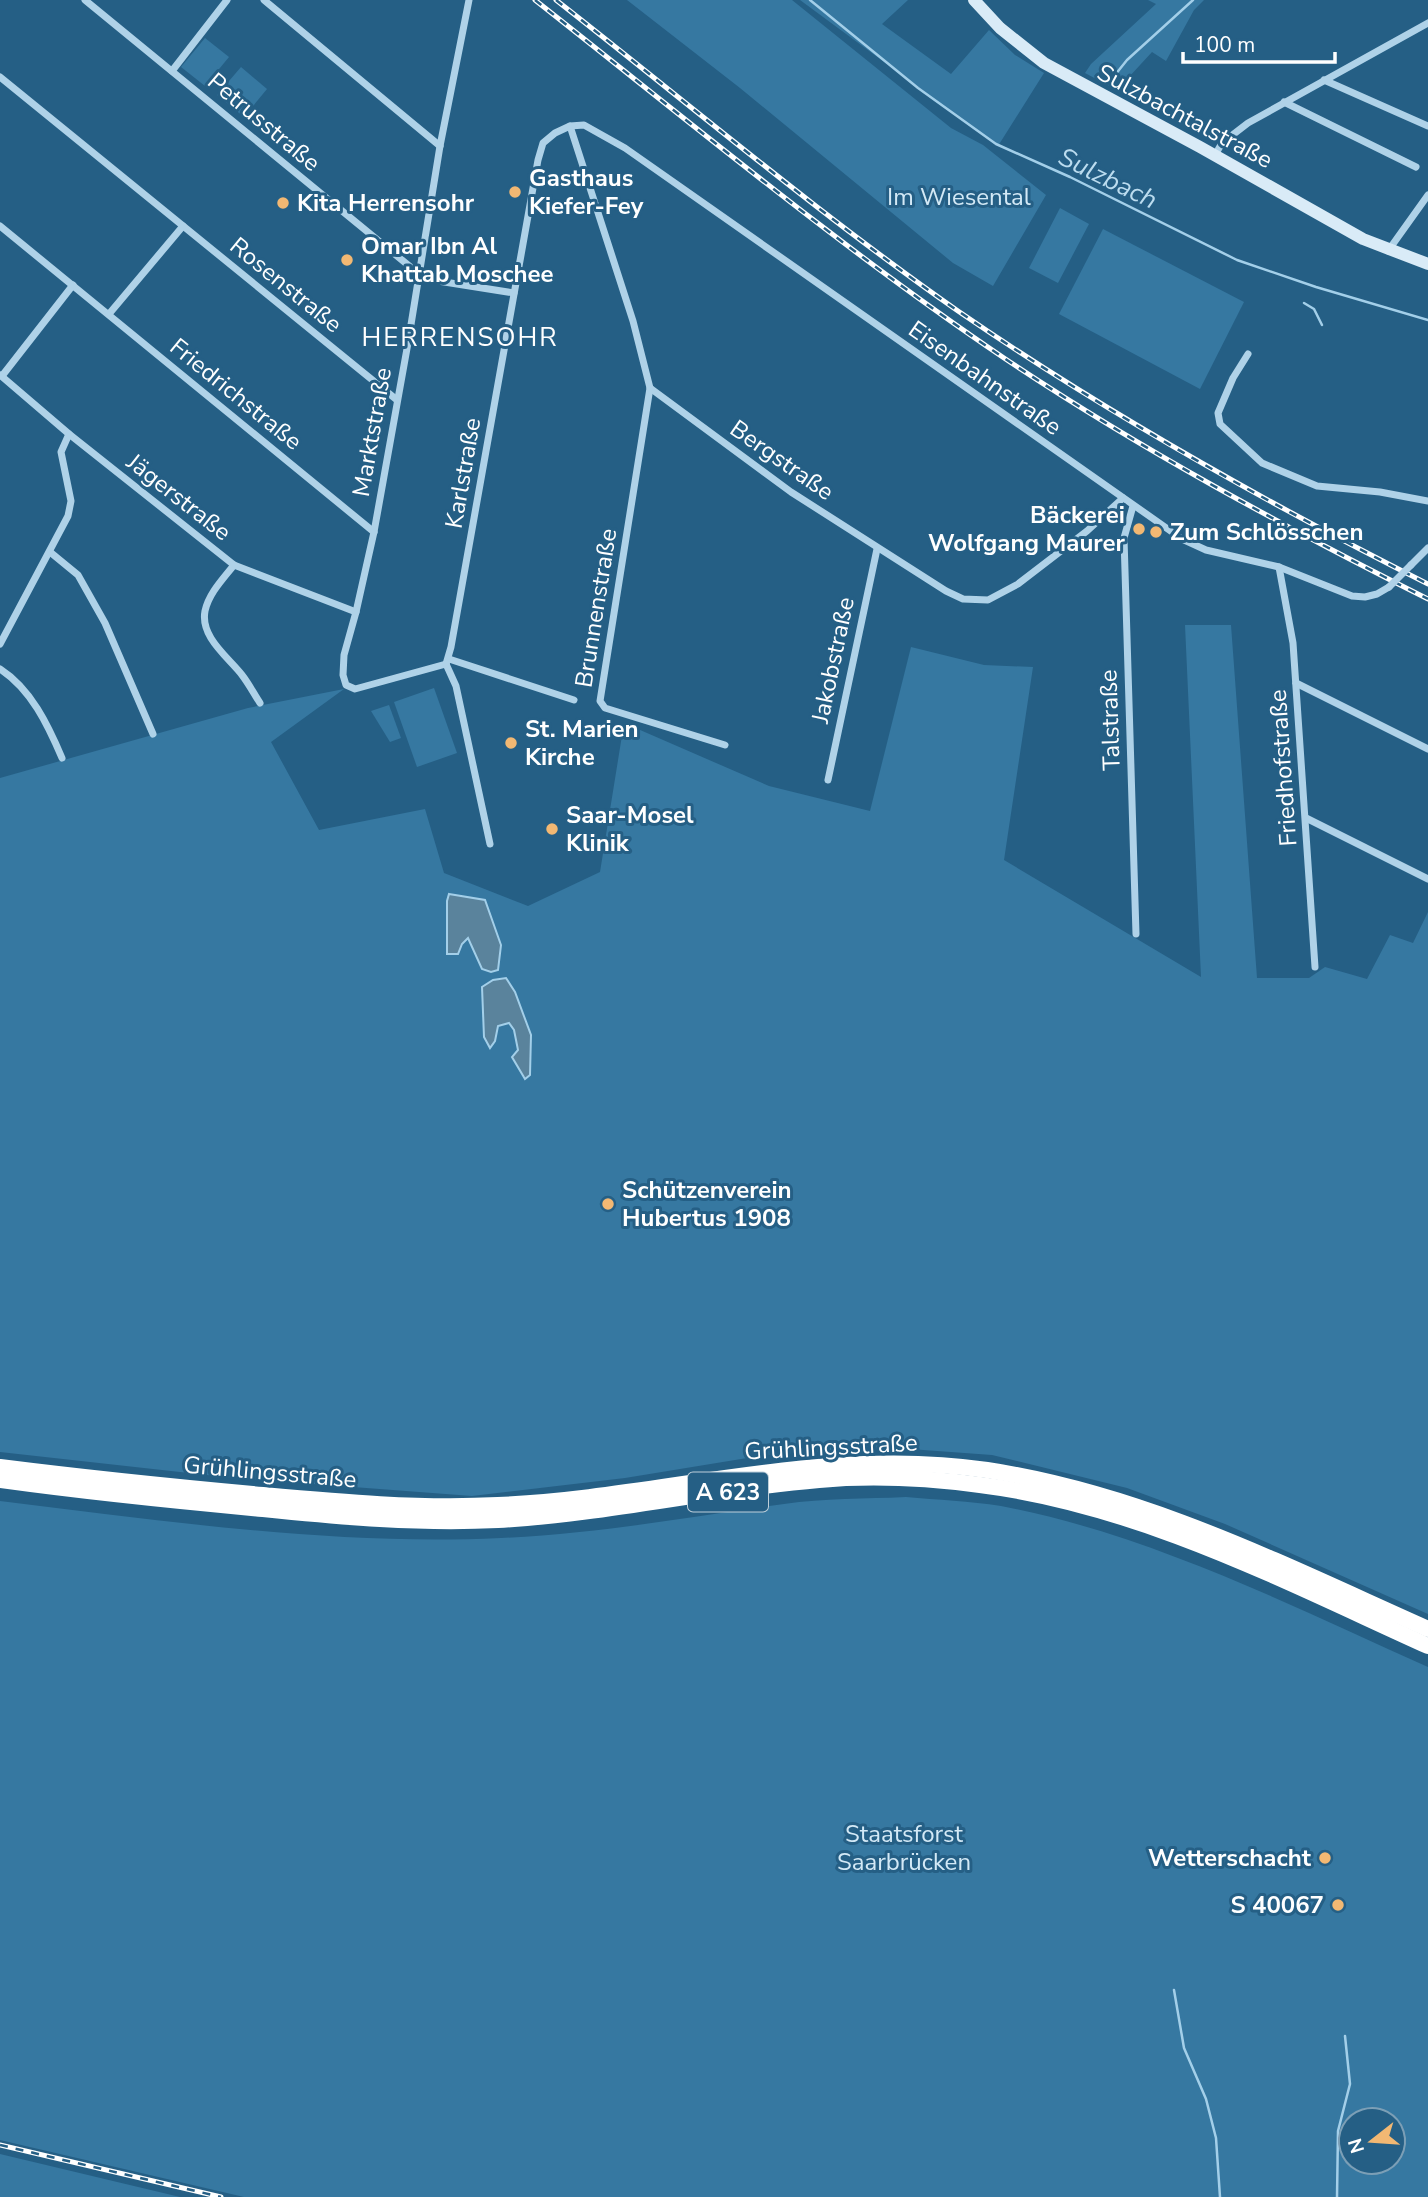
<svg xmlns="http://www.w3.org/2000/svg" width="1428" height="2197" viewBox="0 0 1428 2197" font-family="'Nunito Sans',sans-serif">
<rect width="100%" height="100%" fill="#255f85"/>
<g fill="#3678a1" fill-rule="evenodd">
<path d="M627,0H792L951,128L983,145L1046,195L993,286L953,263L740,88Z"/>
<path d="M800,0H908L882,24L951,74L989,30L1015,55L1044,73L998,146Z"/>
<path d="M1148,0H1204L1194,10L1166,61L1152,52L1117,90L1085,73L1091,64L1156,4Z"/>
<path d="M205,38L229,57L205,86L181,67Z"/>
<path d="M241,67L267,89L244,117L217,95Z"/>
<path d="M1060,208L1089,224L1058,283L1029,268Z"/>
<path d="M1103,229L1244,302L1200,389L1059,314Z"/>
<path d="M1185,625H1231L1257,978H1309L1325,967L1367,979L1390,935L1413,943L1428,912V1614L1225,1524L1127,1488L992,1455L896,1448L766,1455L625,1478L472,1496L234,1478L0,1452V778L248,708L344,689L271,742L319,830L425,809L444,873L528,906L600,872L624,723L769,786L870,811L911,647L984,665L1033,667L1004,860L1201,977Z"/>
<path d="M434,688L457,753L417,767L394,702Z"/>
<path d="M389,705L401,738L390,742L371,711Z"/>
<path d="M906,1497C937,1500 970,1501 1001,1506C1149,1534 1292,1606 1428,1667V2197H244L0,2140V1501C166,1521 334,1546 501,1538C596,1534 690,1517 784,1504C824,1498 866,1499 906,1497ZM1393,2120V2162H1351V2120Z"/>
<path d="M0,2154L180,2197H0Z"/>
</g>
<g fill="#5a839c" stroke="#a3cfe9" stroke-width="2">
<path d="M449,894L485,900L501,945L498,970L491,972L482,969L468,938L462,944L458,954H447V901Z"/>
<path d="M506,978L515,992L531,1035L530,1075L525,1079L512,1057L518,1050L514,1030L509,1023L498,1026L495,1041L490,1048L484,1037L482,987L493,980Z"/>
</g>
<g fill="none" stroke-linecap="round" stroke-linejoin="round">
<g stroke="#a3cfe9" stroke-width="2.5">
<path d="M810,0L918,88L996,144L1070,177L1237,260L1316,287L1428,320"/>
<path d="M1115,75L1127,60L1193,0"/>
<path d="M1304,303L1314,309L1322,325"/>
<path d="M1174,1990L1184,2048L1206,2099L1216,2138L1220,2197"/>
<path d="M1337,2197L1338,2131L1350,2084L1345,2036"/>
</g>
<g stroke="#afd2e8" stroke-width="7">
<path d="M85,0L419,274L438,281L514,293"/>
<path d="M264,0L440,146"/>
<path d="M172,71L227,0"/>
<path d="M0,77L397,400"/>
<path d="M1324,80L1428,126"/>
<path d="M1284,102L1416,167"/>
<path d="M570,126L633,321L650,388L791,492L946,591L963,599L988,600L1018,584L1087,531L1123,498"/>
<path d="M1215,155L1222,143L1248,123L1428,23"/>
<path d="M0,226L374,532"/>
<path d="M1388,251L1428,195"/>
<path d="M109,314L183,226"/>
<path d="M1248,354L1233,378L1218,413L1220,424L1262,463L1317,486L1380,492L1428,501"/>
<path d="M0,375L69,434L234,565L356,612"/>
<path d="M2,376L73,285"/>
<path d="M650,388L600,701L605,708L725,745"/>
<path d="M1133,506L1124,538L1136,934"/>
<path d="M50,552L78,575L105,623L153,734"/>
<path d="M234,565C223,579 209,593 205,611C200,637 228,657 242,675C249,684 254,694 260,703"/>
<path d="M1411,565L1428,548"/>
<path d="M1279,567L1293,643L1315,967"/>
<path d="M0,644L68,516L71,501L61,452L69,434"/>
<path d="M449,659L574,700"/>
<path d="M446,664L451,647L538,160L543,143L555,133L570,126L584,125L625,148L1182,539L1206,550L1279,567L1352,596L1365,597L1377,594L1389,587"/>
<path d="M446,664L355,689L346,685L343,675L344,655L356,612L374,532L408,343L440,146L469,0"/>
<path d="M446,664L456,686L490,844"/>
<path d="M0,669C31,689 48,725 62,758"/>
<path d="M1296,683L1428,749"/>
<path d="M828,780L877,549"/>
<path d="M1306,818L1428,879"/>
</g>
<path stroke="#d9ebf7" stroke-width="12" d="M974,0L1000,28L1044,63L1200,147L1363,239L1428,264"/>
<g stroke="#fff" stroke-width="16">
<path d="M0,1467C87,1478 175,1487 263,1495C341,1502 419,1509 498,1505C662,1498 822,1445 987,1470C1145,1494 1284,1565 1428,1629"/>
<path d="M0,1480C87,1492 175,1501 263,1509C341,1517 419,1524 498,1520C606,1514 711,1489 819,1480C873,1475 927,1478 980,1485C1139,1505 1284,1581 1428,1646"/>
</g>
<defs>
<g id="rail">
<path d="M535,0C690,122 841,248 1004,358C1140,449 1283,526 1428,599"/>
<path d="M556,0C689,104 819,214 958,311C1108,414 1265,502 1428,584"/>
<path d="M0,2145L221,2197"/>
</g>
</defs>
<use href="#rail" stroke="#fff" stroke-width="5"/>
<use href="#rail" stroke="#255f85" stroke-width="2.5" stroke-dasharray="8" stroke-linecap="butt"/>
<path stroke="#afd2e8" stroke-width="7" d="M1389,587L1411,565"/>
</g>
<g fill="#f2b873" stroke="#255f85" stroke-width="2.5">
<circle cx="515" cy="192" r="7"/>
<circle cx="283" cy="203" r="7"/>
<circle cx="347" cy="260" r="7"/>
<circle cx="1139" cy="529" r="7"/>
<circle cx="1156" cy="532" r="7"/>
<circle cx="511" cy="743" r="7"/>
<circle cx="552" cy="829" r="7"/>
<circle cx="608" cy="1204" r="7"/>
<circle cx="1325" cy="1858" r="7"/>
<circle cx="1338" cy="1905" r="7"/>
</g>
<g text-anchor="middle" stroke-width="6" stroke-linejoin="round" paint-order="stroke">
<rect fill="#255f85" stroke="#becfda" stroke-width="2" x="688" y="1472.5" width="80" height="39" rx="5"/>
<g font-size="23" font-weight="bold" fill="#fff">
<text x="728" y="1500">A 623</text>
</g>
<g font-size="24" fill="#fff" stroke="#255f85">
<text transform="translate(1185 116) rotate(28)" y="8">Sulzbachtalstraße</text>
<text transform="translate(264 122) rotate(40)" y="8">Petrusstraße</text>
<text transform="translate(286 285) rotate(39)" y="8">Rosenstraße</text>
<text transform="translate(985 378) rotate(35)" y="8">Eisenbahnstraße</text>
<text transform="translate(236 394) rotate(39)" y="8">Friedrichstraße</text>
<text transform="translate(372 432) rotate(-80)" y="8">Marktstraße</text>
<text transform="translate(782 460) rotate(35)" y="8">Bergstraße</text>
<text transform="translate(463 473) rotate(-80)" y="8">Karlstraße</text>
<text transform="translate(179 497) rotate(38)" y="8">Jägerstraße</text>
<text transform="translate(596 608) rotate(-81)" y="8">Brunnenstraße</text>
<text transform="translate(833 660) rotate(-78)" y="8">Jakobstraße</text>
<text transform="translate(1110 720) rotate(-92)" y="8">Talstraße</text>
<text transform="translate(1283 768) rotate(-94)" y="8">Friedhofstraße</text>
<text transform="translate(831 1447) rotate(-3)" y="8">Grühlingsstraße</text>
<text transform="translate(270 1472) rotate(5)" y="8">Grühlingsstraße</text>
</g>
<g font-size="24" font-weight="bold" fill="#fff" stroke="#255f85" text-anchor="start">
<text x="529" y="186">Gasthaus<tspan x="529" dy="28">Kiefer-Fey</tspan></text>
<text x="297" y="211">Kita Herrensohr</text>
<text x="361" y="254">Omar Ibn Al<tspan x="361" dy="28">Khattab Moschee</tspan></text>
<text x="1125" y="523" text-anchor="end">Bäckerei<tspan x="1125" dy="28">Wolfgang Maurer</tspan></text>
<text x="1170" y="540">Zum Schlösschen</text>
<text x="525" y="737">St. Marien<tspan x="525" dy="28">Kirche</tspan></text>
<text x="566" y="823">Saar-Mosel<tspan x="566" dy="28">Klinik</tspan></text>
<text x="622" y="1198">Schützenverein<tspan x="622" dy="28">Hubertus 1908</tspan></text>
<text x="1311" y="1866" text-anchor="end">Wetterschacht</text>
<text x="1324" y="1913" text-anchor="end">S 40067</text>
</g>
<g font-size="24" fill="#d3e9f6" stroke="#255f85">
<text x="959" y="205">Im Wiesental</text>
<text x="904" y="1842">Staatsforst<tspan x="904" dy="28">Saarbrücken</tspan></text>
</g>
<g font-size="26" font-style="italic" fill="#bbdcef" stroke="#255f85">
<text transform="translate(1108 178) rotate(26)" y="9">Sulzbach</text>
</g>
<g font-size="26" letter-spacing="2" fill="#fff" stroke="#255f85">
<text x="460" y="346">HERRENSOHR</text>
</g>
</g>
<g transform="translate(1372 2141) rotate(253)"><circle r="33" fill="#255f85" stroke="#7c9fb6" stroke-width="2"/>
<path d="M0-5L12 26L0 18L-12 26Z" fill="#f2b873"/>
<text y="-10" font-size="19" font-weight="bold" text-anchor="middle" fill="#ffffff">N</text>
</g>
<path d="M1183 52v10h152v-10" fill="none" stroke="#ffffff" stroke-width="3.5"/>
<text x="1194" y="52" font-size="21" fill="#ffffff" stroke="#255f85" stroke-width="5" paint-order="stroke">100 m</text>
</svg>
